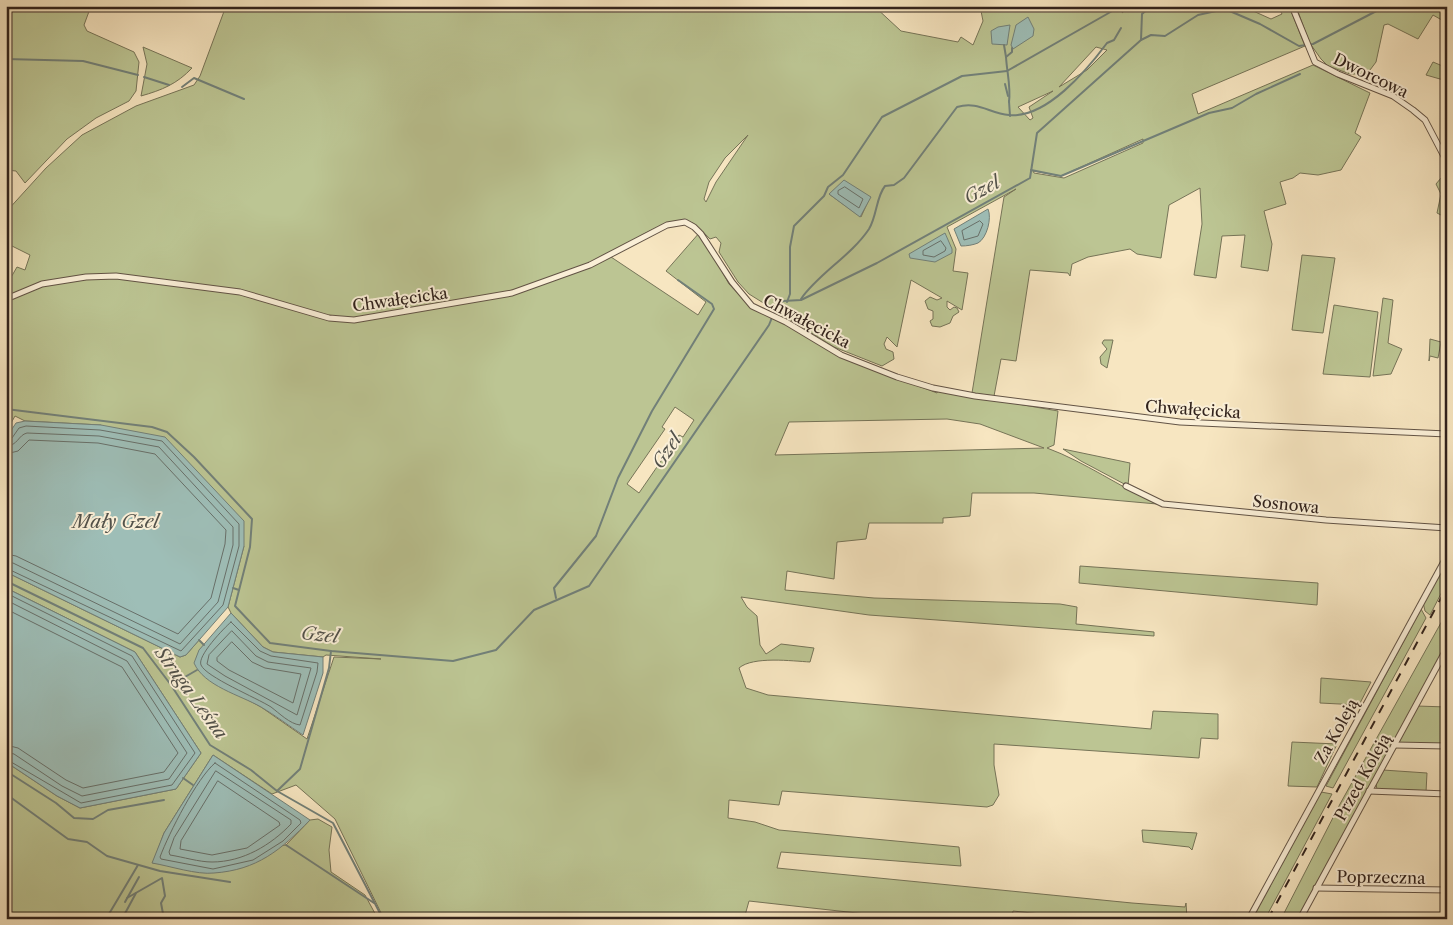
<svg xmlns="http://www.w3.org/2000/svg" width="1453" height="925" viewBox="0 0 1453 925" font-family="'Libre Caslon Text',serif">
<rect width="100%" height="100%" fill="#f7e6c1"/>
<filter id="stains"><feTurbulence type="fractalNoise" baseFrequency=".004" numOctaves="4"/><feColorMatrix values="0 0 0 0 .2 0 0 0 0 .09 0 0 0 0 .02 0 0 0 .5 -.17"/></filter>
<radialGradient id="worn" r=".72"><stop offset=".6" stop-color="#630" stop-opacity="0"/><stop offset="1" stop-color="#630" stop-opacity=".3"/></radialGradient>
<g fill="#bcc593" stroke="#767458" fill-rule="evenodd">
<path d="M6,6H91L84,25L87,31L134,52L139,62L136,91L129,101L96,118L67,139L25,183L16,171L6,170Z"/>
<path d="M226,6H874L901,31L958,42L961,37L973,45L983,21L980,6H1126L1122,13L1130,6H1242L1271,19L1282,14L1278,6H1289L1305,46L1192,94L1198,114L1313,65L1370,93L1355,133L1361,137L1341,170L1318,175L1300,173L1293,178L1280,182L1286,204L1264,211L1272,244L1268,271L1241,267L1245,235L1222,236L1216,278L1194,275L1202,224L1200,188L1169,205L1161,258L1137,254L1130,249L1088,257L1072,264L1070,276L1068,273L1030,270L1016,361L1001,359L994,396L972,393L1004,197L1016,189L947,227L956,249L953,271L968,273L962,310L947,301V307L950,310L954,307L957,308L959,312L953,316L950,323L940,327L932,326L930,321L933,319V311L928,309L925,301L930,297L937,300L942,298L911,280L897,347L887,337L884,344L886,349L893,352L894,359L882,366L834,347L749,294L738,282L719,252L721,243L716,237L710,239C705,234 699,227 693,223C672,213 627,244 608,255L698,315L706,302L666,271L700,232L729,284L748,304L791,327L835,354L937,393L938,390L1058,411L1054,445L1047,448C1085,462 1120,487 1157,504L1034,493H972L970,516L943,518V523H869L866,539L837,542L834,579L787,571L785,590L874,598L1060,604L1077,607L1076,624L1154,632V636L869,615L741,597L747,607L757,616L760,645L766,654L781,644L814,648L810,662C792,661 753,656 739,668L746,688L768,695L1151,729L1153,711L1218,714V739L1201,738L1199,758L994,744V765L999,795L993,805L987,807L782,791L779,805L729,800L728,818L755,822L779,830L959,847L961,866L781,852L777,868L1132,903L1185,907L1186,903L1187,919H1089L1013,911L1012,919H911L749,901L744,919H384L335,819L296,785L272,794L213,755L164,833L153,863L286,845L310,820L318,819L332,827L329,850L331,872L365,895L378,919H6V762L57,796L80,808L176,789L201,753L135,652L6,588V572L180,657L186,655L199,640L204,645L199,650L241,696L261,707L307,739L334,657L381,659L326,655L323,657L273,652L263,647L231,613L228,607L244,546L101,425L25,421L15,416L6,432V286L17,267L25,270L30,255L6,243V212L46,168L82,135L136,106L194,85L200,76ZM1096,47L1107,50L1087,70L1059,87ZM1053,91L1029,107L1033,118L1030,120L1018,107ZM748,135L716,182L706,202L704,199L709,182L725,158ZM1143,139V143L1064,178L1034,173L1033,171L1061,176ZM829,194L870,197L861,217ZM675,407L694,420L683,437L679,435L639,493L627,484L665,429L662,427ZM947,419L980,424L1044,448L775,455L789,422Z"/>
<path d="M1296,6H1447V23L1433,15L1418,39L1388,24L1384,25L1376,62L1370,70L1364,74H1350L1328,66L1321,59L1309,42Z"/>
<path d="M143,47L192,68C177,84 162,90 141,96L147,64Z"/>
<path d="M1433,62L1445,67L1447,65V81L1426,75Z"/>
<path d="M1441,178L1447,182V218L1437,213L1441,194L1436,184Z"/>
<path d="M1302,255L1335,258L1323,333L1292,330Z"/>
<path d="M1383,298L1393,300L1388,343L1402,349L1391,374L1373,376Z"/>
<path d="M1334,305L1378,312L1370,377L1323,374Z"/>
<path d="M1430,339L1441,342L1438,358L1430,356L1429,361Z"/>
<path d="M1104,340H1113L1107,368L1101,364L1100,357L1107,349L1102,343Z"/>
<path d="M1063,449L1130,463L1128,486L1081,461Z"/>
<path d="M1447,561V582L1430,615L1425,611L1423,602Z"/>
<path d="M1080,566L1318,583L1317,605L1079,583Z"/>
<path d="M1421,609L1426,618L1333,788L1326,786Z"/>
<path d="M1447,612V643L1297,919H1281L1340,804Z"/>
<path d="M1321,678L1371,682L1359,705L1320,703Z"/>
<path d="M1417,706L1447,707V745L1398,744Z"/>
<path d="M1292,742L1337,744L1317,787L1288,786Z"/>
<path d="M1383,770L1427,773L1426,792L1377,790L1376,783Z"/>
<path d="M1321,792L1332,794L1265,919H1252Z"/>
<path d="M1142,830H1143L1197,833L1192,850L1189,847L1143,842Z"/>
</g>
<g fill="#9ebeb7" stroke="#728079">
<path d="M1028,17L1034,29L1033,36L1013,49L1011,45L1016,25Z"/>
<path d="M1010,25L1007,45L992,44L991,31L998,27Z"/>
<path d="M844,180L871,197L860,217L829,194Z"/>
<path d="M988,209C992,218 987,238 978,243C973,245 967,246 961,246L954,229Z"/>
<path d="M945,233L952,249V253L935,262L910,258L909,254Z"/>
<path d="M25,421L101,425L165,437L244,521V546L228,607L186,655L180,657L6,572V438L16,423Z"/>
<path d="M6,588L135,652L201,753L176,789L80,808L57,796L6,762Z"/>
<path d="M231,613L263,647L273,652L323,657V673L303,735C289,726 275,715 261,707C240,695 204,686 194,663L199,650Z"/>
<path d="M213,755L310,820C281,850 257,870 214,873C197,875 170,866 152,863L164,833Z"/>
</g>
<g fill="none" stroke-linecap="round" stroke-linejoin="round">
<g stroke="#68706a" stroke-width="1">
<path d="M845,187L863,199L859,208L838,194V191Z"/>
<path d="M980,221L983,224L978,236L964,240L962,231Z"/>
<path d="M941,241L946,248L945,251L934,257L923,255V251Z"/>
<path d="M6,440L12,438L19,428L26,426L100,430L162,441L239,524V546L223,605L181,651L6,568"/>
<path d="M6,446C18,446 18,435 27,433L99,436L159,447L233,527V545L218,602L180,644L13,563L6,562"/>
<path d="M6,454L18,451L29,440L98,443L155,454L226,530L225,544L211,598L178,634L16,556L6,554"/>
<path d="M6,593L132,656L195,753L172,785L81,803L6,759"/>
<path d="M6,600L127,661L187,753L169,779L82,796L62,786L14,754L6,752"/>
<path d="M6,609L122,667L178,753L164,772L83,788L66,780L18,748L6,745"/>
<path d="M231,622L260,651L271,656L318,663L317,672L300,725C290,724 279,713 271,707C257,698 206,677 201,665C197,656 224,628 231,622Z"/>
<path d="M232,631L256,656L268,662L311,668L297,715L225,676L207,664L209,655Z"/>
<path d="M232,642L252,662L265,668L301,674L293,703L229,670L217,661V658Z"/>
<path d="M215,763L300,820L301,823L283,841L253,860L213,869L161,859L160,857C169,833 197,778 215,763Z"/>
<path d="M216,771L291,820V824C271,845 243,862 212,862C199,862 183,857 170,855L169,852L174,838Z"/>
<path d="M218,781L279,822L280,825L247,848L212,855L180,849L181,841Z"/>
</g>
<g stroke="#728079" stroke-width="2">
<path d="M1141,40L1142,14L1151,6"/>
<path d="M1004,45L1006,57"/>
<path d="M6,59L83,61L138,75"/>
<path d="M144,77L169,85"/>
<path d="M1005,84L1008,96"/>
<path d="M182,87L194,78L244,99"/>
<path d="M1009,101L1010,116"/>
<path d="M1009,102C1011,87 1007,73 1006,57L1012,52V48"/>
<path d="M1031,170L1061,176L1209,113L1232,108L1256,94L1300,74"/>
<path d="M801,299C818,274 851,256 869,229C877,216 876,197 885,186L894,185L904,178L957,107C978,101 989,113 1009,115C1046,119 1087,70 1107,43L1114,40L1121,28"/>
<path d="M787,302L790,294V247L794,226L824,196L828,187L843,175L882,117L962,76L1007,71L1121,6"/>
<path d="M6,409L152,427L167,432L194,457L252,519L250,547L235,606L270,643L331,651L453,661L496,650L534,610L589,586L769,325L777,305L783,301L801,300L877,263L1030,178L1037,133L1141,40L1151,35L1165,36L1198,15L1225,9L1260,24L1299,46L1313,44L1386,6"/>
<path d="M6,581L143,648L171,685L210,745L251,770L277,791L333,823L383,919"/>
<path d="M233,588L239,590"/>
<path d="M556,598L554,588L596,536L618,478L652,411L714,309L712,304L678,280"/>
<path d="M199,640L204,645"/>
<path d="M171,685L197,670"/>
<path d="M6,771L56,803L74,818L93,819L108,810L164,800"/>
<path d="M183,778L193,785"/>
<path d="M277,791L300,769L329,668L331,651"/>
<path d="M6,794L68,839L87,842L107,856L160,871L230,882"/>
<path d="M286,845L374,903"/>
<path d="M127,898L162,878L165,896L161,903L164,919"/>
<path d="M125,902L139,877"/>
<path d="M106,919L138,865"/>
<path d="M122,919L136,893"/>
</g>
<defs>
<g id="street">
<path d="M1292,6L1315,62L1338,74L1393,96L1413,110L1425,120L1447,162"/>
<path d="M6,299L42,284L86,277L116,276L240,292L329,318L354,320L512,293L590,265L667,225L685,222L694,227L701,234L732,282L752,306L786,322L841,355L897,377L933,388L975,396L1180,422L1447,434"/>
<path d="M1126,486L1163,504L1326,520L1447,528"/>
<path d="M1394,745L1447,746"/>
<path d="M1369,791L1447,794"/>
<path d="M1316,888L1447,890"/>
<path d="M1249,919L1447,556"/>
<path d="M1300,919L1447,648"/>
</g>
</defs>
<use href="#street" stroke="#625345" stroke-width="7"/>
<use href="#street" stroke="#faefd7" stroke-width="5"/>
<path stroke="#31221c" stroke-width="2" stroke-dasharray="9 9" stroke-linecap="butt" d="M1268,919L1447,587"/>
</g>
<g text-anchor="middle" stroke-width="4" stroke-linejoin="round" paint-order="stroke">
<g font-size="16" fill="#31221c" stroke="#faefd7">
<text transform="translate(1371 75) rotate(26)" y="6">Dworcowa</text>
<text transform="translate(400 299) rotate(-8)" y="6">Chwałęcicka</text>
<text transform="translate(807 321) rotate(28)" y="6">Chwałęcicka</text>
<text transform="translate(1193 409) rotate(4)" y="6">Chwałęcicka</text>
<text transform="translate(1286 504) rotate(6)" y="6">Sosnowa</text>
<text transform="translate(1336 731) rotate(-61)" y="6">Za Koleją</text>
<text transform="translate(1362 777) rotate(-61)" y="6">Przed Koleją</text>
<text transform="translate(1381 877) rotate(1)" y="6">Poprzeczna</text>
</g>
<g font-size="18" font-style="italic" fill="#52514a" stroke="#faefd7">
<text transform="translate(982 190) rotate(-29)" y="6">Gzel</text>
<text transform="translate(667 451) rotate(-56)" y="6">Gzel</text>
<text x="116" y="528">Mały Gzel</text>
<text transform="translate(320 635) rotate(6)" y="6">Gzel</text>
<text transform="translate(191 693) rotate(54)" y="6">Struga Leśna</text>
</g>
</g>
<rect width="1453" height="925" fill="none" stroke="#f7e6c1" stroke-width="25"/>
<rect x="8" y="8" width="1438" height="910" fill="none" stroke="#31221c" stroke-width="2.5"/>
<rect x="12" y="12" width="1428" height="900" fill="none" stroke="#31221c"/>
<rect width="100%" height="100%" filter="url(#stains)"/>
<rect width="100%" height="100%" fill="url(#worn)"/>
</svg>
